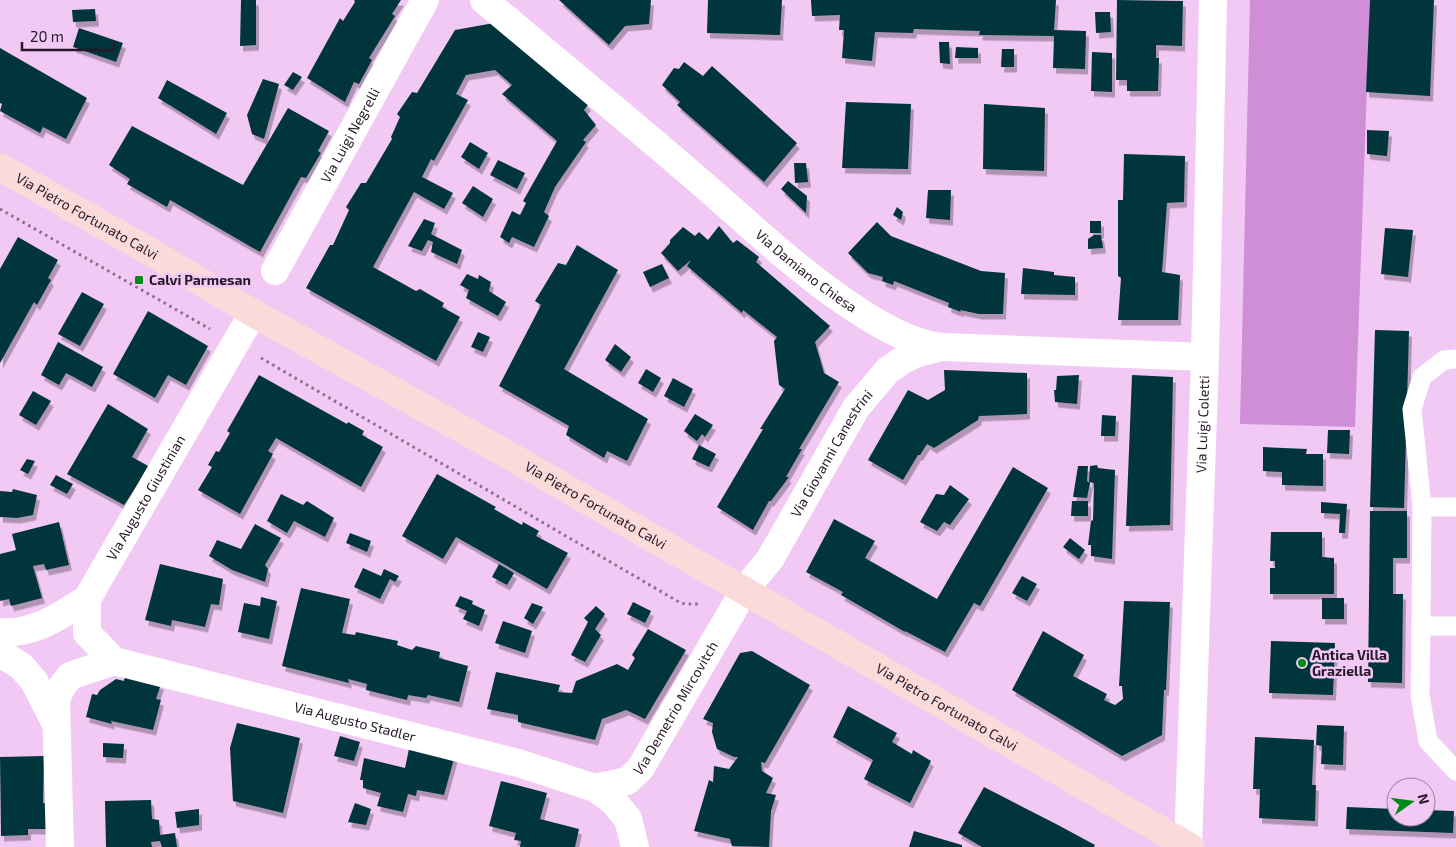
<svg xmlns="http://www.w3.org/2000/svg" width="1456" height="847" viewBox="0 0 1456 847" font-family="'Exo 2',sans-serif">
<defs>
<filter id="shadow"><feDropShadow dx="3" dy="5.5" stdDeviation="0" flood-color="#0004"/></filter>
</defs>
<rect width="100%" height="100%" fill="#f2c9f5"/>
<path fill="#d08ed7" d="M1250,0H1370L1355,427L1240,424Z"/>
<g fill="#01363b" filter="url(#shadow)">
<path d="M241,0H256V45L240,46Z"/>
<path d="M354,0H401L392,14L395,16L369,58L372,60L359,84L354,82L345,102L307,78L340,18L343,21L355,2Z"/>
<path d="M559,0H651L649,24L625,26L609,45Z"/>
<path d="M708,0H782L780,35L707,33Z"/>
<path d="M811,0H1056L1054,30L1086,31L1085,69L1053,68L1054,36L979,35L980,31L914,29L913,33L875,32L872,61L842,58L844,30H839L840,15L812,16Z"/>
<path d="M1117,0L1183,1L1182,46L1156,45V58H1159L1158,91H1127V80H1116Z"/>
<path d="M1370,0H1434L1430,96L1366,92Z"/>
<path d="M95,9L96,21L73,22L72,10Z"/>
<path d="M1095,12H1110L1111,32L1096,33Z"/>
<path d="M494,23L588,105L584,110L596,125L583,140L586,142L555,187L544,212L549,216L534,247L512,237L509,243L500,237L512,211L520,215L526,203L523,201L557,141L502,94L512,85L495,70L466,75L456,94L468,100L434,161L431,159L422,177L453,193L444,209L414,192L373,267L416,291L420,289L444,303L442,307L460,317L436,361L306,288L330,245H333L349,210L346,207L361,183H366L392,139L391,137L400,117L397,114L412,92L417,93L455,30Z"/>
<path d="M79,28L123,43L116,62L73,47Z"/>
<path d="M939,42H949L950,64L940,63Z"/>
<path d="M956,47L978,48V58H955Z"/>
<path d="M0,48L87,98L66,139L43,127L40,133L0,111L2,104L0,103Z"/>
<path d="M1002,49H1014V67H1001Z"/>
<path d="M1092,52L1112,53V92L1091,91Z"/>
<path d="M684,62L703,76L712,66L797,143L764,182L677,105L680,102L662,85L674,68L679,69Z"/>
<path d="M293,72L302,77L293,90L284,85Z"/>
<path d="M263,79L279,84L264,139L252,134L247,115Z"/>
<path d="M167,80L227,113L216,134L158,98Z"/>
<path d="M846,102L911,104L908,169L842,168Z"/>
<path d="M984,104L1045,108L1044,171L983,169Z"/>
<path d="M288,108L329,131L318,151L321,153L306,178L301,177L260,252L170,200L167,207L127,184L130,179L109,165L132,126L243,185Z"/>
<path d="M1367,130L1389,131L1387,156L1367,154Z"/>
<path d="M470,142L488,153L479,169L461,157Z"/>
<path d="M1124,154L1185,156L1184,202L1167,203L1162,272L1180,275L1178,320H1118L1121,278L1118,276V200H1123Z"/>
<path d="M498,160L525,173L517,189L490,175Z"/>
<path d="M794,163H806L808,182L795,183Z"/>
<path d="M788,181L807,196L806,213L781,189Z"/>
<path d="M473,186L493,199L483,217L462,203Z"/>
<path d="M928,190H951L950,220L926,218Z"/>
<path d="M897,207L903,212L901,220L893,215Z"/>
<path d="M424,219L435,223L431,234L462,250L457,264L431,252L433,242L428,240L422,251L408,246Z"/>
<rect x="1090" y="221" width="11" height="12"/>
<path d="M877,222L891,236L981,271L1005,273L1003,314H979L960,310L961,312L948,307L949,303L894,281L893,285L882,281L883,277L868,273L848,253Z"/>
<path d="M719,226L733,243L737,240L759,257L756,262L830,326L815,342L824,373L839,382L799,449H802L786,477H789L771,501H769L753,530L717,507L763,429H760L785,389L779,385L774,341L777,337L743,310L742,313L687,266L691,260L678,271L661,253L670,243V240L683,227L695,236L699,232L708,240Z"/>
<path d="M1385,228L1413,230L1408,277L1381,274Z"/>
<path d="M1094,235H1101L1103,248L1088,249V239Z"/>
<path d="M18,237L58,260L48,278L51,280L37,305L34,302L0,363V269Z"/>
<path d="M577,245L618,270L564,369L648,419L627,461L607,451L604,458L566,435L569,426L499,386L541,305L535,301L558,263L566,265Z"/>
<path d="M662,264L669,278L650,287L643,272Z"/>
<path d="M1023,268L1054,272V275L1075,277V295L1021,294Z"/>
<path d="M467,274L478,279L479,275L491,282L489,291L506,302L498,316L466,298L469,290L460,285Z"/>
<path d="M82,292L104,304L80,346L58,334Z"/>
<path d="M148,311L208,346L186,385L168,375L155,398L113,374Z"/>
<path d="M1375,330L1409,331L1404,508L1370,507Z"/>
<path d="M478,332L490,337L483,352L471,347Z"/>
<path d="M58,342L103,367L92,387L66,373L59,385L41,375Z"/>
<path d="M615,344L631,357L621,372L605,360Z"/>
<path d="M646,369L661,378L653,392L638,383Z"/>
<path d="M944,370L1027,373V414L979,416L978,420L934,448L927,444L920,455H918L903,480L868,460L908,390L928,400L945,390Z"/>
<path d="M259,375L347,424L348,422L364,431L362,435L383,447L361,487L276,438L268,451L273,454L240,514L198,490L212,467L208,465L216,451L219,452L230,433L227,431Z"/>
<path d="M1079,375L1077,404L1055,402L1054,390H1056L1057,376Z"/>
<path d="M1132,375L1173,377L1170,525L1126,526Z"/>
<path d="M673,378L693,389L684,407L664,396Z"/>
<path d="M33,391L51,401L36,425L19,415Z"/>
<path d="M108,404L148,429L132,457L150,467L124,505L67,474Z"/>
<path d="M695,414L713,425L705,437L702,434L697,441L684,431Z"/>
<path d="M1102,415L1116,416L1115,436H1101Z"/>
<path d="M1328,430H1350L1349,454L1327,453Z"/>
<path d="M699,445L716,454L709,467L692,459Z"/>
<path d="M1263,447L1307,449L1306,454H1323V486L1282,485V472L1263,471Z"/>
<path d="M27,459L35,461L28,474L20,470Z"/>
<path d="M1097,465L1098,468L1115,470L1112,559L1091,556V545H1088L1091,521L1093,520L1094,483L1089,482L1090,466Z"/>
<path d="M1078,466H1088L1087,481L1090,483L1087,498L1073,497Z"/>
<path d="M1013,467L1048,488L980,606L974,603L945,652L905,631V632L841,595L843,592L806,572L834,519L875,541L865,558L937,599Z"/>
<path d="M437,474L496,507L494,509L522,525L523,522L539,531L536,536L568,553L547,589L456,537L443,559L402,536Z"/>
<path d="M56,475L73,484L67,494L50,485Z"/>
<path d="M950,485L969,499L950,525L944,522L937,531L920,522L936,494L944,495Z"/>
<path d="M13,489L37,495L33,515L17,518L0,517V491L12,492Z"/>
<path d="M281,494L303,505L307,501L334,518L325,537L294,521L287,533L267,521Z"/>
<path d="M1072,501H1088V516H1071Z"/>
<path d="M1321,502L1347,504L1345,533H1339L1340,514L1321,513Z"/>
<path d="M1370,511H1407V558H1393V594H1403L1402,683L1368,682Z"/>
<path d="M59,522L69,565L46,570L44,564L33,566L42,598L11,606L9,599L0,601V554L16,550L12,534Z"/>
<path d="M255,524L281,538L265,565L268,569L265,582L232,570L209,556L217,540L241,549Z"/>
<path d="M1271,532H1322V557L1334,558V594H1270V568H1275V561H1270Z"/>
<path d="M350,533L371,541L367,552L346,543Z"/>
<path d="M1070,538L1085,550L1079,559L1063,547Z"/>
<path d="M160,564L223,579L219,605L211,604L205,627L172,620L171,626L145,620Z"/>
<path d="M499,564L514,573L507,585L492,577Z"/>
<path d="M363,568L381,576L384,569L399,576L395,582L390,579L380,599L354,587Z"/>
<path d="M1022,576L1037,584L1027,601L1012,593Z"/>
<path d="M301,588L350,599L342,633L355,635L356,632L398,641L397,645L412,650L416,646L440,652L439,658L468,666L459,702L428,695L426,698L408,695L407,700L366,690L367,684L348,679L349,683L282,666Z"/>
<path d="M460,596L473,601L472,604L485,610L479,626L463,619L467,611L455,606Z"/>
<path d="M261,597L277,601L269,639L238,632L244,603L260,606Z"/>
<rect x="1322" y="598" width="22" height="21"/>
<path d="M1124,601L1170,602L1166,690H1164L1162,735L1122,756L1012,690L1043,631L1084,655L1073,676L1107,694L1104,700L1115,705L1123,699L1122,686H1119Z"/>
<path d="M633,602L651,611L645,623L627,614Z"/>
<path d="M532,603L543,607L533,624L524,618Z"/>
<path d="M596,606L605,614L595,629L601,635L585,662L571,655L588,622L584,618Z"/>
<path d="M503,621L532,631L525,653L495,643Z"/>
<path d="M648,629L686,650L645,719L626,710L602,719L595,740L518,722V715L487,709L496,672L560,685L558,692L572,693L576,681L617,664L628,670L635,658L632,655Z"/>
<path d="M1271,641L1335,643L1333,695L1269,693Z"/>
<path d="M752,651L810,685L765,763L761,762L762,771L773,778L766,793L776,795L771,811L769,847L732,846L730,839L694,831L709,780L713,782L714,766L729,769L738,757H734L717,749L712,732L713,723L703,719L740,653Z"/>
<path d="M125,675L161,684L156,699L161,700L153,730L111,721L112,724L86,717L92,694L97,695L100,690L116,679L124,681Z"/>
<path d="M848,706L897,733L892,742L912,754L913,750L931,761L910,803L864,779L873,760L833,737Z"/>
<path d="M237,723L300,738L283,813L233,801L230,748Z"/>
<path d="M1317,725L1344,726L1343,765L1321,764L1322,746L1316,745Z"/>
<path d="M340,736L360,742L354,761L334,756Z"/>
<path d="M1255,737L1314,740L1312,785H1316L1315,821L1259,818L1260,789H1253Z"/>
<path d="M103,743L124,744L123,758L103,757Z"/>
<path d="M410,744L455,755L444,795L417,790L416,796L408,794L403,812L377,806L381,793L363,788V780H360L364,758L405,768Z"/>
<path d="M44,756L43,803L50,804V829H28V835L1,836L0,757Z"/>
<path d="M501,781L547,793L540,819L579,829L575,847H520L521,841L514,840L516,833L489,826Z"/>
<path d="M984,787L1058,825L1095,845L1094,847H982L958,833Z"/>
<path d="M151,800L152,819L159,820L160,835L175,833L177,847H162L160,841L151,842L152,847H106L105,801Z"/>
<path d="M355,803L371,809L366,825L348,822Z"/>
<path d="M1347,807L1396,809V817H1426V810L1454,811L1453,833L1346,829Z"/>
<path d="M199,809V825L177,828L175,812Z"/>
<path d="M914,831L962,845V847H909Z"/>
</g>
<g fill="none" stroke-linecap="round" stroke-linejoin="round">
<g stroke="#8a6e8c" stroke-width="3" stroke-dasharray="2.5 4" stroke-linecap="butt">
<path d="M0,209L210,329"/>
<path d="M261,358L679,602L685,604H701"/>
</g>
<g stroke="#fff" stroke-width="19">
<path d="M1422,507L1412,409L1422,377L1444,360L1456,359"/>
<path d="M1421,626L1422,507H1456"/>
<path d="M1456,626H1421L1420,695L1428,741L1456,771"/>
</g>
<g stroke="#fff" stroke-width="28">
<path id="s1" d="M484,0C550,56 618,111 684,168C742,217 796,271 860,312C885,328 913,344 943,347L1205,357"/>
<path id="s2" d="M275,271L425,0"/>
<path d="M87,599V633L114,661"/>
<path id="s3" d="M0,632C33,635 60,616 87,599L253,313"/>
<path d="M0,653L21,666L34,681L56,724"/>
<path id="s4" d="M595,788L627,781L640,769L744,591L770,559L856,408L888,370L903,360L915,354L941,347"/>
<path id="s5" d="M1188,846L1205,357L1213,0"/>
<path id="s6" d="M60,847L56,700L61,688L70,676L114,661L518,763L595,788L614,802L628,819L635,847"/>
</g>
<path stroke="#fadbd9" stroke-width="28" id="s7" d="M0,167L154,254L253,313L496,448L1190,847"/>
</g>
<g fill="#008914" stroke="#f2c9f5" stroke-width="2">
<rect x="134" y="275" width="10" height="10" rx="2.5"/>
<circle cx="1302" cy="663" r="5"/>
</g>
<g text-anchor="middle" stroke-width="5" stroke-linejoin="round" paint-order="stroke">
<g font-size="14" fill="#271829" stroke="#f2c9f5">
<text dy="5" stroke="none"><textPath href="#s2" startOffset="155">Via Luigi Negrelli</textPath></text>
<text dy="5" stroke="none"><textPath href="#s7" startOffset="100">Via Pietro Fortunato Calvi</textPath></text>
<text dy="5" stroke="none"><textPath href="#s1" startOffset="421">Via Damiano Chiesa</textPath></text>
<text dy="5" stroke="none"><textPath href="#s5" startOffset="422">Via Luigi Coletti</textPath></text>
<text dy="5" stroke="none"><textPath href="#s4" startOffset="420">Via Giovanni Canestrini</textPath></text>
<text dy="5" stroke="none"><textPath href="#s3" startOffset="212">Via Augusto Giustinian</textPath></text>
<text dy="5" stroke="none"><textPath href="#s7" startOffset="685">Via Pietro Fortunato Calvi</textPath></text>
<text dy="5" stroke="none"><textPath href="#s4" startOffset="121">Via Demetrio Mircovitch</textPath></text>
<text dy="5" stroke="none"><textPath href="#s7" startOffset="1090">Via Pietro Fortunato Calvi</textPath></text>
<text dy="5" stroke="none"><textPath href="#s6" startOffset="470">Via Augusto Stadler</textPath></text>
</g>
<g font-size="14" font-weight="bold" fill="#271829" stroke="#f2c9f5" text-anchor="start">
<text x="149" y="285">Calvi Parmesan</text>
<text x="1312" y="660">Antica Villa<tspan x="1312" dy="16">Graziella</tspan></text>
</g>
</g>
<g transform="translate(1411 802) rotate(76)"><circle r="24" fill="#f2c9f5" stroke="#a182a3"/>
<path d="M0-4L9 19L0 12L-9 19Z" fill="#008914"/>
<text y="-8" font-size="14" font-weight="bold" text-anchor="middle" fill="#271829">N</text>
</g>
<path d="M22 42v8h92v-8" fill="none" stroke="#271829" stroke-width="2.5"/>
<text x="30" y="42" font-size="15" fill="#271829" stroke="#f2c9f5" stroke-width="4" paint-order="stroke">20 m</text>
</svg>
